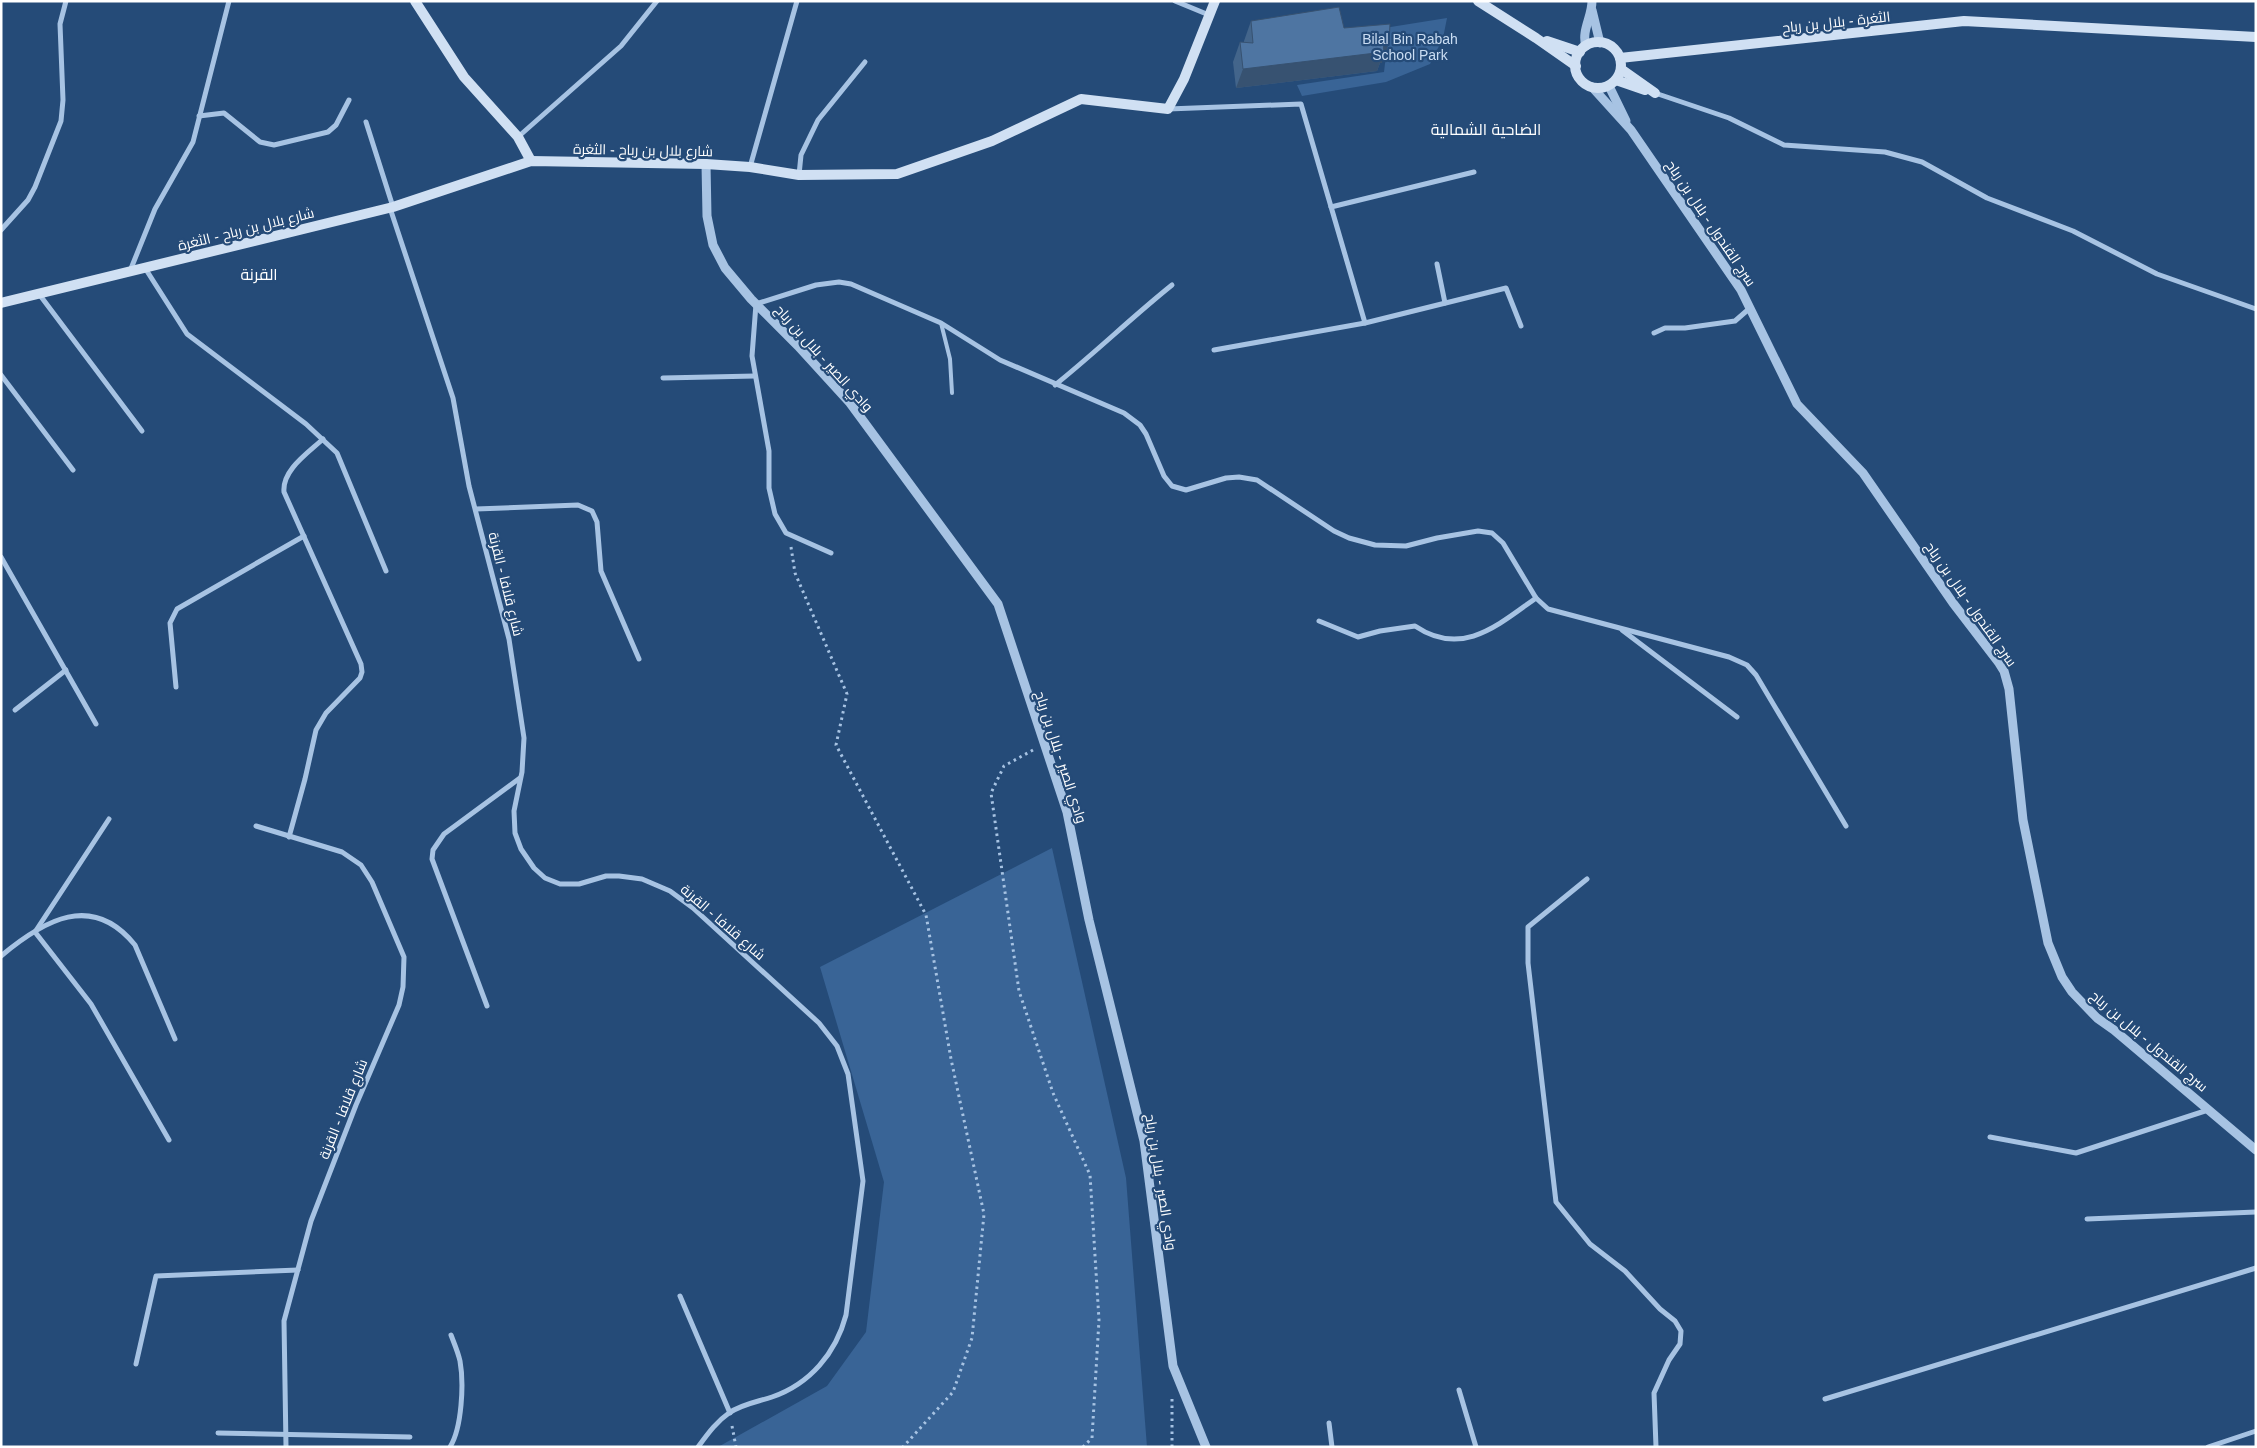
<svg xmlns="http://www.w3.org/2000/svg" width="2257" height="1448" viewBox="0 0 2257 1448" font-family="Helvetica,Cairo,sans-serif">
<rect width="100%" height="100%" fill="#254b78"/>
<g fill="#396496">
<path d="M1447,18L1443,38L1430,64L1386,82L1302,96L1297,85L1384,72L1387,46L1378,29Z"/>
<path d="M1052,848L1126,1178L1147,1447H718L827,1386L866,1332L884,1182L820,967Z"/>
</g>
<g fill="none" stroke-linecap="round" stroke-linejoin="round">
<g stroke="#a7c3e3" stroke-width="3" stroke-dasharray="2.5 4" stroke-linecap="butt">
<path d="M791,547L795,573L847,694L836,745L926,915L951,1059L984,1214L972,1338L953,1392L903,1447"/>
<path d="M1033,750L1004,766L991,793L1019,991L1053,1093L1090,1175L1099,1320L1092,1438L1083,1447"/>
<path d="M732,1426L736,1447"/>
<path d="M1172,1447V1399"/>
</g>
<path stroke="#a7c3e3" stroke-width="4" d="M941,323L950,359L952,393"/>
<g stroke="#a7c3e3" stroke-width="5">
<path d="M1175,1L1209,15"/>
<path d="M1655,93L1729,118L1784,145L1885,152L1922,162L1987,198L2073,231L2157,274L2256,309"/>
<path d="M1168,109L1301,104L1365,323L1506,288L1521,326"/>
<path d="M199,116L224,113L260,142L274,145L328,132L336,125L349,100"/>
<path d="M366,122L393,207"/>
<path d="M518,137L621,46L657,1"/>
<path d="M750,167L797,1"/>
<path d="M799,175L801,155L818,120L865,62"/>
<path d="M1331,207L1474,172"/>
<path d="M390,208L453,398L469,486L509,639L524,738L522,772L514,811L515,833L521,849L534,868L545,878L560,884H579L606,876H619L642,879L670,891L693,908L819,1023L837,1046L848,1074L863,1181L846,1315C836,1353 810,1384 772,1397C757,1402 742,1404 729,1413C716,1422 707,1435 698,1447"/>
<path d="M1,230L28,200L35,187L61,121L63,100L60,24L66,1"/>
<path d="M1437,264L1445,303"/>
<path d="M145,268L187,334L306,424L337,453L386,571"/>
<path d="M130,271L155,209L193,142L229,1"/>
<path d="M39,294L142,431"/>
<path d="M1654,333L1665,328H1685L1735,321L1750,308"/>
<path d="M1214,350L1365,323"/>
<path d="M1,375L73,470"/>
<path d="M663,378L755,376"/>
<path d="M1055,385C1095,353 1132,317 1172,285"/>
<path d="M476,509L578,505L592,511L597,522L601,571L639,659"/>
<path d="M831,553L786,533L775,514L769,488V451L752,356L756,304L816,285L839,282L851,284L941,323L1000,360L1124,413L1140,425L1146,434L1164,476L1172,486L1186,490L1226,478L1239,477L1257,480L1334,531L1349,538L1375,545L1406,546L1437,538L1478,531L1492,533L1503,543L1536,598L1548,609L1729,657L1747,665L1756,675L1846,826"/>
<path d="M1,557L96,724"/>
<path d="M1319,621L1358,637L1380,631L1415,626C1462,658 1498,625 1536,598"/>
<path d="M1622,630L1737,717"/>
<path d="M176,687L170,623L177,609L304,536"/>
<path d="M15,710L66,670"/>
<path d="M109,819L35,932L91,1004L169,1140"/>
<path d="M256,826L342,852L361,865L372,882L404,957L403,987L399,1005L356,1105L311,1221L284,1321L286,1447"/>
<path d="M289,837L305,779L316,730L326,713L360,678L362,672L361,664L284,492C282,470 308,453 323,439"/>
<path d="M1587,879L1528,927V963L1556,1202L1590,1244L1625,1271L1660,1309L1675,1321L1681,1331L1680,1344L1669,1360L1654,1393L1656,1447"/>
<path d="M1,956C44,920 92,892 135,945L175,1039"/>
<path d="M487,1006L432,859L433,850L444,834L520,778"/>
<path d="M1990,1137L2076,1153L2208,1110"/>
<path d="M2087,1219L2256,1212"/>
<path d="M680,1296L730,1413"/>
<path d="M136,1364L156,1276L298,1270"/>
<path d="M1459,1390L1476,1447"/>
<path d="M1825,1399L2256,1268"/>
<path d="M1329,1423L1332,1447"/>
<path d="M218,1433L410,1437"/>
<path d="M450,1447C462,1428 464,1383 460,1361C458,1352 454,1343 451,1335"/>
<path d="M2208,1447L2256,1431"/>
</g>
<g stroke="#a7c3e3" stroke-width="9">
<path d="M1592,10L1600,43"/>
<path d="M1586,46C1581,31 1592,17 1592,1"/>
<path d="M1609,86L1626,121"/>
<path d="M1592,87L1631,130L1741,290L1797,404L1863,473L1953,603L1999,663L2004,671L2009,689L2023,820L2048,943L2062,977L2072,992L2097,1018L2114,1030L2256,1150"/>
<path d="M706,164L707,216L713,245L725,268L751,299L798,346L850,403L998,604L1067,812L1089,920L1144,1141L1173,1366L1206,1447"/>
</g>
<g stroke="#d0e0f3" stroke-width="10">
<path d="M415,1L464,77L518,137L531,161"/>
<path d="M1478,1L1536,38L1576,66"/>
<path d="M1547,41L1580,52"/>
<circle cx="1598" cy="65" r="23"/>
<path d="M1620,58L1964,21L2256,37"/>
<path d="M1621,69L1655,93"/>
<path d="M1616,80L1645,90"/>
<path d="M1,303L393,207L531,161L706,164L750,167L799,175L897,174L992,141L1081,99L1168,109L1184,79L1215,1"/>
</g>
</g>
<path fill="#43658b" d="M1251,21L1344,28L1382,63H1380L1377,71L1236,88L1233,62L1240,42H1244V41Z"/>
<path fill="#375271" d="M1383,43H1389L1382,63H1380L1377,71L1236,88L1243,69Z"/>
<path fill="#4e75a2" stroke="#375271" d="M1339,7L1344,28L1390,24L1389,43H1383L1384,52L1243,69L1240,42L1253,43L1251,21Z"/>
<g text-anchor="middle" stroke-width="4.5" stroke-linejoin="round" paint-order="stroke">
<g font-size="14" fill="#fff" stroke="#254b78">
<text transform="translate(1836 22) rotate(-6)" y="5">الثغرة - بلال بن رباح</text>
<text transform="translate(643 150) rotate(1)" y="5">شارع بلال بن رباح - الثغرة</text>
<text transform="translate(1711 223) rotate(56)" y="5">سرج القندول - بلال بن رباح</text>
<text transform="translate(246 229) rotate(-14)" y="5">شارع بلال بن رباح - الثغرة</text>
<text transform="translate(824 358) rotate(48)" y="5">وادي الصير - بلال بن رباح</text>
<text transform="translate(506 584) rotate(76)" y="5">شارع قلافا - القرنة</text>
<text transform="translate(1971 604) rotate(55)" y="5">سرج القندول - بلال بن رباح</text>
<text transform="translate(1061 757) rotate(72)" y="5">وادي الصير - بلال بن رباح</text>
<text transform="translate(723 922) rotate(41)" y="5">شارع قلافا - القرنة</text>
<text transform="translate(2149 1041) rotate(40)" y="5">سرج القندول - بلال بن رباح</text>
<text transform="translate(343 1109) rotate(-68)" y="5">شارع قلافا - القرنة</text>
<text transform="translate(1161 1182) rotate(81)" y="5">وادي الصير - بلال بن رباح</text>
</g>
<g font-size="14" fill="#caddf3" stroke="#254b78">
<text x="1410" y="44">Bilal Bin Rabah<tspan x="1410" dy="16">School Park</tspan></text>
</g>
<g font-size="16" fill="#fff" stroke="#254b78">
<text x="1486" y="135">الضاحية الشمالية</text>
<text x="259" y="280">القرنة</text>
</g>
</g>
<rect width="2257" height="1448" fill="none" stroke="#ffffff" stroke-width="5"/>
</svg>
